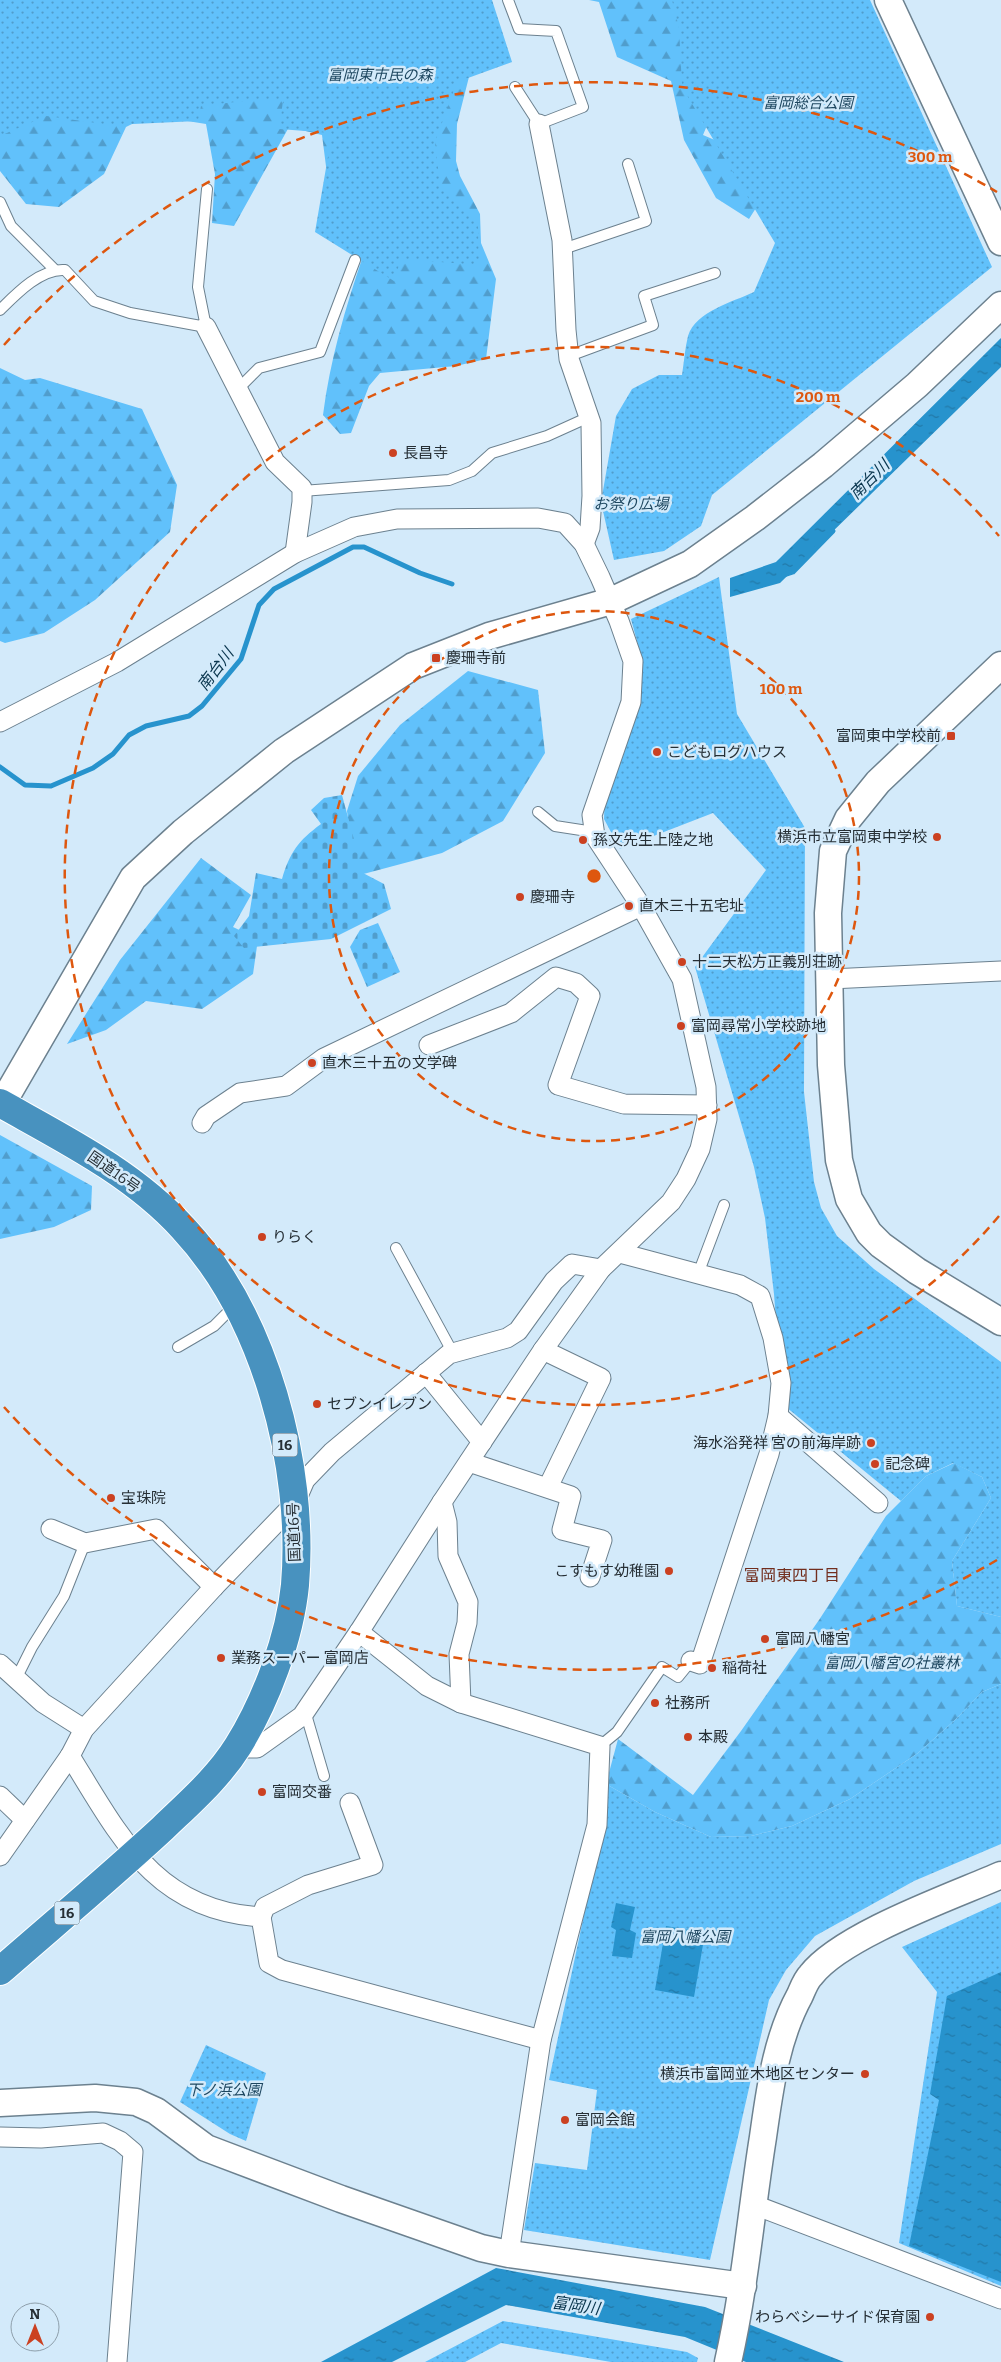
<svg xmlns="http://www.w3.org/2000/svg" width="1001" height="2362" viewBox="0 0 1001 2362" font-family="Bitter,'Noto Sans JP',serif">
<defs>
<pattern id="forest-firs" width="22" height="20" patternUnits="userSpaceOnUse" patternTransform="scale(1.25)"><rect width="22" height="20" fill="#61c1fb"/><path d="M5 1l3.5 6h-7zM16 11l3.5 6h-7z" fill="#509dcc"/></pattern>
<pattern id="cemetery-stones" width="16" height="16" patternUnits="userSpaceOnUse" patternTransform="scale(1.25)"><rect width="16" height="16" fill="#61c1fb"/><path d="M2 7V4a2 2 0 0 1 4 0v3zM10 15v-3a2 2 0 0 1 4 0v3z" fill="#509dcc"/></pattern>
<pattern id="park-dots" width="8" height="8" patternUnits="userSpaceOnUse" patternTransform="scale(1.25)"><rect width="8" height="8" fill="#61c1fb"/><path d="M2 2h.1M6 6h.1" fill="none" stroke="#509dcc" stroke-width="1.8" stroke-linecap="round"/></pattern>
<pattern id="water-ripples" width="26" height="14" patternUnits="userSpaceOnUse" patternTransform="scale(1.25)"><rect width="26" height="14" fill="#2793cd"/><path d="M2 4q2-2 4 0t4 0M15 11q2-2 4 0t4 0" fill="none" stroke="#2178a7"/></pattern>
</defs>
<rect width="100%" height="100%" fill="#d3eafa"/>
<g fill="url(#forest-firs)">
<path d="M0,0H51L483,22L457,124L456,161L460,176L480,214L481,243L496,279L486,359L456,366L380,373L369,386L351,433L340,434L323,415C330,360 345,309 363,256L333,221L322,135L289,127L234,226L212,223L215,174L206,124L150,115L126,127L104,174L59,207L26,204L0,171Z"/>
<path d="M589,0H827L742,41L703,135L757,158L771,184L749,219L716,198L684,140L671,81L617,57L599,2Z"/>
<path d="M0,368L25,380L40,378L142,409L177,485L170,532L95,600L44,633L5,643L0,641Z"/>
<path d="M468,671L538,690L545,753L503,821L442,853L356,876L347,811L358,776L400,725Z"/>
<path d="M201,858L251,895L233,927L258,939L253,974L202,1009L146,1001L106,1030L67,1044L120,960Z"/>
<path d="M0,1135L92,1186L91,1210L54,1227L0,1239Z"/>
<path d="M954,1463L982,1477L991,1498L952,1561L957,1606L1001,1617V1684L982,1692L955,1720L918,1753L850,1799L792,1826L751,1836L711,1837L655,1812L606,1784L618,1739L693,1795L741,1731L819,1620L886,1516L926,1476Z"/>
</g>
<g fill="url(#cemetery-stones)">
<path d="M342,795L363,873L384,884L391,909L331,939L244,948L234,936L249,916L256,873L282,879C290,852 298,841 321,824L311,810L324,798Z"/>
<path d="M378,923L400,972L367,987L350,947L360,930Z"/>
</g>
<g fill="url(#park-dots)">
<path d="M0,0H492L512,62L457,82L435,142L440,185L478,225L479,265L401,259L394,281L315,232L332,133L279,129L283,101H244L201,106L198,121L111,125L46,116L0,136Z"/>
<path d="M672,0H870L992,267L712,495L701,526L664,551L614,560L601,502L616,416L632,389L659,375H682C684,362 685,348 688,336C696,311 733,302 754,292L775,243L682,87L679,28Z"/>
<path d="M719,577L737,714L805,828L804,1092L814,1182L821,1208L837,1236L874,1269L1001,1362V1617L957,1606L952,1561L991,1498L982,1477L953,1463L926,1476L901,1501L775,1398L778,1348L774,1294L765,1218L754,1167L695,967L766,870L713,813L620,849L604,819L605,790L642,660L631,619Z"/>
<path d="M1001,1684V1844L914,1881L815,1936L786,1970L769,2000L710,2260L524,2230L535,2163L587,2170L597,2090L549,2080L605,1816L606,1784L655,1812L711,1837L751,1836L792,1826L850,1799L918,1753L955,1720L982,1692Z"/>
<path d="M1001,1902V2286L899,2243L937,1992L902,1947Z"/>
<path d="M206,2045L266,2073L246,2141L230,2134L180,2102Z"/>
<path d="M503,2321L687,2352L698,2358L697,2362H611L501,2343L465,2362H425Z"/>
</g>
<g fill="url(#water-ripples)">
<path d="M1001,338V367L780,583L730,597V578L776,562Z"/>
<path d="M616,1903L635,1907L630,1930L636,1933L632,1958L612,1956L616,1930L611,1927Z"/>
<path d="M666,1926L705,1933L694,1997L655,1990Z"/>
<path d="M1001,1972V2282L909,2246L939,2100L930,2094L947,1996Z"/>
<path d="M496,2268L705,2307L844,2362H746L685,2337L506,2305L392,2362H321Z"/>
</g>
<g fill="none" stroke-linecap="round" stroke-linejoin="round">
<g stroke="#2793cd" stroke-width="5">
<path d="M784,575L793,572L833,531"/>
<path d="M0,767L25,785L51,786L93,768L113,754L129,735L146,726L189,716L202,706L241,659L259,605L274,589L353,547H364L420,573L452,584"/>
</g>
<defs>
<g id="lane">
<path d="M508,0L519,29L556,31L583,107L539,124L515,87"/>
<path d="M0,202L11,226L54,269"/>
<path d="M563,249L646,221L628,164"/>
<path d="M0,310C16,294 41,268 65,270L94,301L130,313L206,327L198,287L207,189"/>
<path d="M569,356L653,325L644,296L715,273"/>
<path d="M238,389L259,368L320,352L355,260"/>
<path d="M302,491L449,480L472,471L492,453L547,436L589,417"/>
<path d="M538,812L555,826L594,832"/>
<path d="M396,1248L453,1353"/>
<path d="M698,1274L724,1205"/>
<path d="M178,1347L214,1326L235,1305"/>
<path d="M16,1679L32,1647L64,1596L85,1543"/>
<path d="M305,1711L324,1776"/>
<path d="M600,1746L617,1732L662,1667L678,1677L691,1661"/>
</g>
<g id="street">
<path d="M539,124L562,240L566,330L569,359L591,423L592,496L590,528L584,544"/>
<path d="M206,327L275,462L302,488V502L295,553"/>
<path d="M0,722L117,662L295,553L354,527L397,519L538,518L565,523L584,544L600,577L619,621L633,661L631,702L592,815L595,836L641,906L682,979L706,1087L707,1119L700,1149L686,1179L671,1202L601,1269L543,1350L442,1502L359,1632L302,1716L257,1748H237"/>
<path d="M830,979L1001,971"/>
<path d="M429,1045L511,1013L556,977L576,983L590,996L558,1085L624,1104L707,1105"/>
<path d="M202,1123L206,1116L240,1093L286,1086L324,1058L641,906"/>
<path d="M620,1253L740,1285L760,1296L773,1338L781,1383L778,1416L769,1454L700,1664L691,1661"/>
<path d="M543,1350L601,1378L548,1487"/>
<path d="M426,1373L482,1442"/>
<path d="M778,1416L878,1503"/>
<path d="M469,1462L571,1496L562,1530L602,1540L590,1577"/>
<path d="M442,1502L447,1522L448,1556L468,1602L467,1623L459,1654L461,1703"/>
<path d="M51,1529L85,1543L156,1529L214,1587"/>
<path d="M359,1632L427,1686L461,1703L600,1746L597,1825L541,2040L509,2254"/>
<path d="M0,1664L43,1703L84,1729"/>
<path d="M70,1756C119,1835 155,1911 261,1917L269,1963L282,1970L541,2040"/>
<path d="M0,1796L25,1820"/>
<path d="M0,1856L70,1756L84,1729L214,1587L295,1503L305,1480L332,1452L449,1354L507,1338L518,1331L554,1281L572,1264L601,1269"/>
<path d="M261,1917L265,1907L308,1885L373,1865L350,1803"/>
<path d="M0,2137L41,2138L103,2133L120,2141L133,2152L117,2362"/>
<path d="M752,2204L1001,2299"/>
</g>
<g id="secondary">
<path d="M888,0L1001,242"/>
<path d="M1001,665L878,782L848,819L833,851L828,913L831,1065L839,1160L849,1199L869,1233L881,1245L917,1271L1001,1322"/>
<path d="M2,1104L133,878L183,832L284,751L413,666L489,636L611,601L690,564L755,518L823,465L917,385L1001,305"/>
<path d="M0,2103L95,2098L136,2102L156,2111L206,2148L341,2199L481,2248L509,2254L743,2286"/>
<path d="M728,2362C745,2288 751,2212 763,2137C770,2088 776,2039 800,1995C803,1988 806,1980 811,1975C842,1935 953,1896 1001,1875"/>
</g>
<path id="highway" d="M0,1103C64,1139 133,1173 183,1228C265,1316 305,1466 295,1585C290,1637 266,1701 238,1746C218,1778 190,1802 163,1828C110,1877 55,1923 0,1971"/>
</defs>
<use href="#lane" stroke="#6c818f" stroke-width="12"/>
<use href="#street" stroke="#6c818f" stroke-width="21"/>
<use href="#secondary" stroke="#6c818f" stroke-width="29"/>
<use href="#highway" stroke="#fff" stroke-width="30"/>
<use href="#lane" stroke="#fff" stroke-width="10"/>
<use href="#street" stroke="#fff" stroke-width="19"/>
<use href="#secondary" stroke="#fff" stroke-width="26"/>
<use href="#highway" stroke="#4892bf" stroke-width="28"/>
</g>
<g fill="none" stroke="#de570e" stroke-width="2.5" stroke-dasharray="9 6">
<circle cx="594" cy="876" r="265"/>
<path d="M999 1216A529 529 0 1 1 999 536"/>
<path d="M997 1560A794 794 0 0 1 4 1407M4 345A794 794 0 0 1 997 192"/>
</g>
<g fill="#cb4121" stroke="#d3eafa" stroke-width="2">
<circle cx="393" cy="453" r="5"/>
<rect x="431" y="653" width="10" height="10" rx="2.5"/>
<rect x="946" y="731" width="10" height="10" rx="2.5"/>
<circle cx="657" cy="752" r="5"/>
<circle cx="937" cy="837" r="5"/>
<circle cx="583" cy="840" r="5"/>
<circle cx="520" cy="897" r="5"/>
<circle cx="629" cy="906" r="5"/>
<circle cx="682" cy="962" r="5"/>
<circle cx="681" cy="1026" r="5"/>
<circle cx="312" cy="1063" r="5"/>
<circle cx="262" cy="1237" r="5"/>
<circle cx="317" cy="1404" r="5"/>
<circle cx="871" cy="1443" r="5"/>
<circle cx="875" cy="1464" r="5"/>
<circle cx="111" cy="1498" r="5"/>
<circle cx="669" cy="1571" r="5"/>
<circle cx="765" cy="1639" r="5"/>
<circle cx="221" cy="1658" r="5"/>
<circle cx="712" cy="1668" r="5"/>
<circle cx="655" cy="1703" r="5"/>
<circle cx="688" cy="1737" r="5"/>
<circle cx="262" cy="1792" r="5"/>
<circle cx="865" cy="2074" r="5"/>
<circle cx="565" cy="2120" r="5"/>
<circle cx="930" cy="2317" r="5"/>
</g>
<g text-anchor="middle" stroke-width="5" stroke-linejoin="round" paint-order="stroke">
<g fill="#d3eafa" stroke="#5a6770" stroke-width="1">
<rect x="272.5" y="1433.5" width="25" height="23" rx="4"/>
<rect x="54.5" y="1901.5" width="25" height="23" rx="4"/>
</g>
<g font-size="14" font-weight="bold" fill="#262f35">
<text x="285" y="1450">16</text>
<text x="67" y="1918">16</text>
</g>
<g font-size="15" font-style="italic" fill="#1e4760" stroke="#d3eafa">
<text x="380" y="80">富岡東市民の森</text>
<text x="808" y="108">富岡総合公園</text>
<text x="631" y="509">お祭り広場</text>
<text x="892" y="1668">富岡八幡宮の社叢林</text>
<text x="685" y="1942">富岡八幡公園</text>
<text x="224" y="2095">下ノ浜公園</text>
</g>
<g font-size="15" fill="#262f35" stroke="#d3eafa" text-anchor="start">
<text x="403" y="458">長昌寺</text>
<text x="446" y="663">慶珊寺前</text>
<text x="941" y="741" text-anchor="end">富岡東中学校前</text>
<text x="667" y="757">こどもログハウス</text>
<text x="927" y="842" text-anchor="end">横浜市立富岡東中学校</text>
<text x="593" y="845">孫文先生上陸之地</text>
<text x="530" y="902">慶珊寺</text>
<text x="639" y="911">直木三十五宅址</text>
<text x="692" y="967">十二天松方正義別荘跡</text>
<text x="691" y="1031">富岡尋常小学校跡地</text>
<text x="322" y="1068">直木三十五の文学碑</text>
<text x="272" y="1242">りらく</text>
<text x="327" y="1409">セブンイレブン</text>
<text x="861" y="1448" text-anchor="end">海水浴発祥 宮の前海岸跡</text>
<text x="885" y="1469">記念碑</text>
<text x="121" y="1503">宝珠院</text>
<text x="659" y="1576" text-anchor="end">こすもす幼稚園</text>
<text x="775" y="1644">富岡八幡宮</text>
<text x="231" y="1663">業務スーパー 富岡店</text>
<text x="722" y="1673">稲荷社</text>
<text x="665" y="1708">社務所</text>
<text x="698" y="1742">本殿</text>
<text x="272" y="1797">富岡交番</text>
<text x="855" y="2079" text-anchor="end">横浜市富岡並木地区センター</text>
<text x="575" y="2125">富岡会館</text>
<text x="920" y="2322" text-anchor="end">わらべシーサイド保育園</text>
</g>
<g font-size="15" fill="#262f35" stroke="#d3eafa">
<text transform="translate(114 1172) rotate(35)" y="5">国道16号</text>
<text transform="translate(294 1532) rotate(-92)" y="5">国道16号</text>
</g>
<g font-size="16" font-style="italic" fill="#09354d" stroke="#d3eafa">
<text transform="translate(869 479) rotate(-45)" y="6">南台川</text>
<text transform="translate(215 669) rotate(-53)" y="6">南台川</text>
<text transform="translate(576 2305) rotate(8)" y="6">富岡川</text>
</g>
<g font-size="16" fill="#722e1e" stroke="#d3eafa">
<text x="792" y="1581">富岡東四丁目</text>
</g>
</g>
<circle cx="594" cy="876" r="8" fill="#de570e" stroke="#d3eafa" stroke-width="2.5"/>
<g font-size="15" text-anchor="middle" font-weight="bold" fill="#de570e" stroke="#d3eafa" stroke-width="5" stroke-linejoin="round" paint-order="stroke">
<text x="930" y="162">300 m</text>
<text x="818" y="402">200 m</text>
<text x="781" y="694">100 m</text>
</g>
<g transform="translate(35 2327)"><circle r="24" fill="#d3eafa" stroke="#8e9fab"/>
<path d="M0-4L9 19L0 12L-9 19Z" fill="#cb4121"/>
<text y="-8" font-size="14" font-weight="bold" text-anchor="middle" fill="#262f35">N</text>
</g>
</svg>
